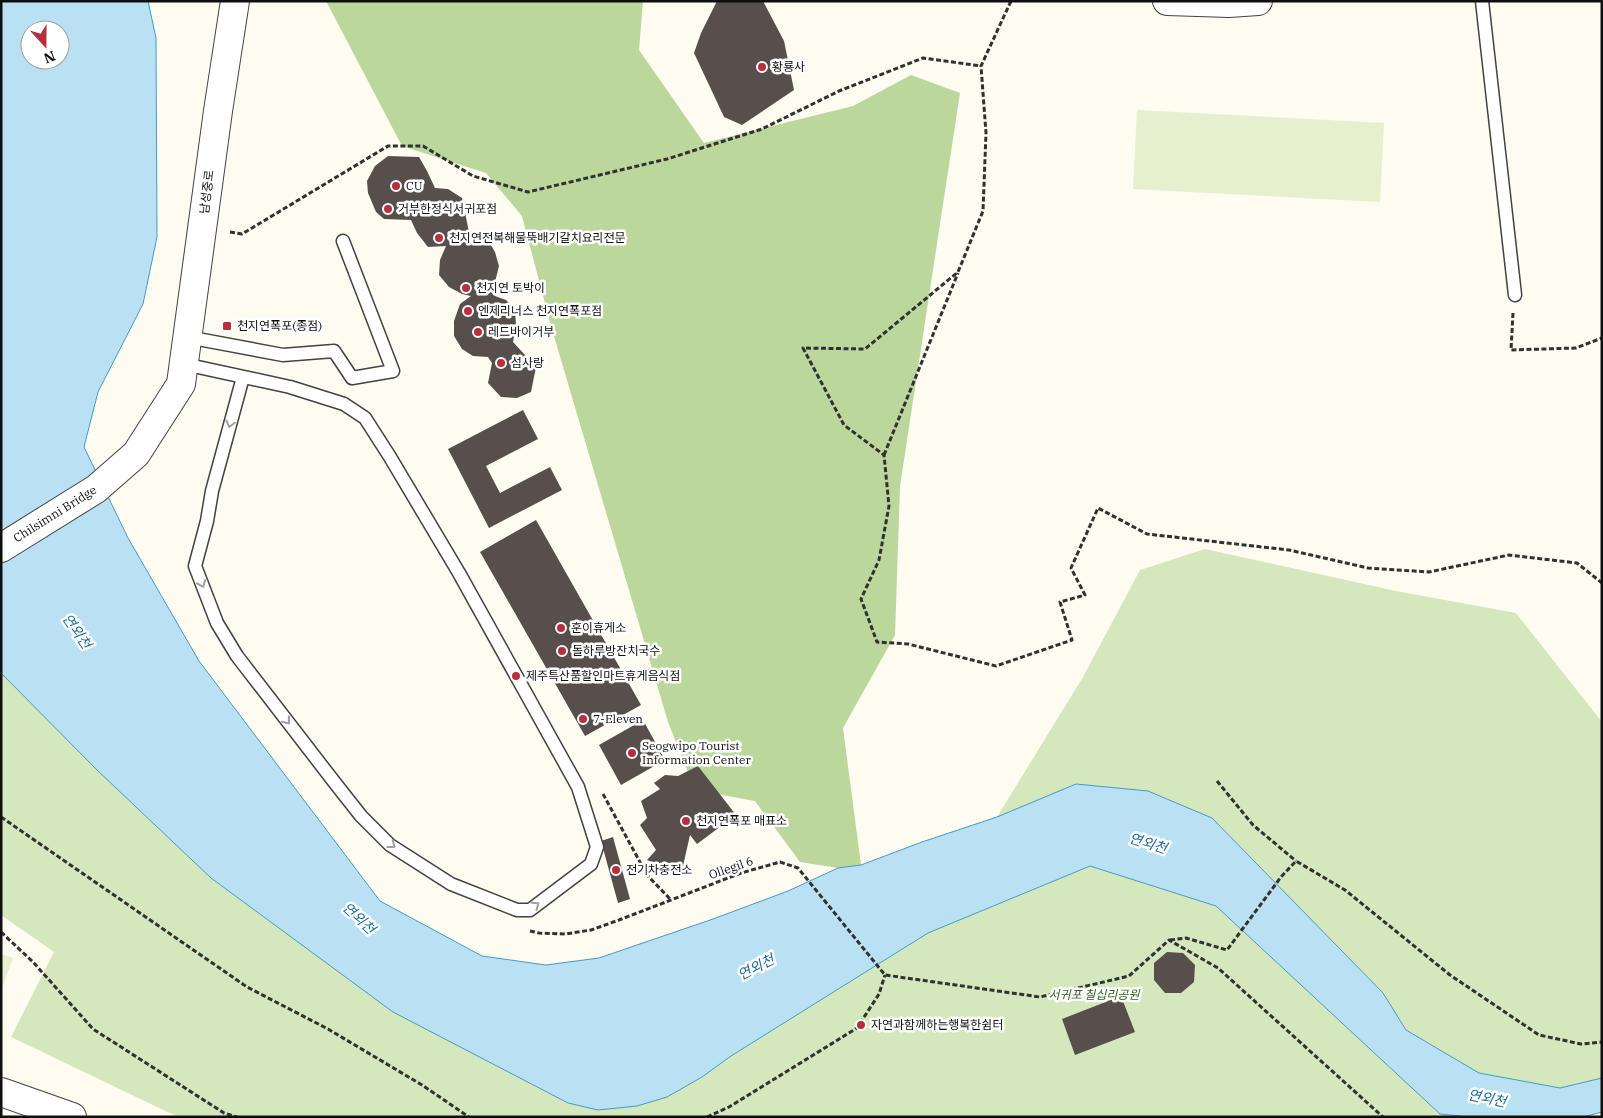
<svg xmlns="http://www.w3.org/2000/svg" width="1603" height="1118" viewBox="0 0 1603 1118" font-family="'IBM Plex Serif','Noto Sans KR',serif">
<rect width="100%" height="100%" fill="#fefbf1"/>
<g fill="#d5e7bc">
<path d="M1205,549L1396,591L1516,613L1602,722V1078L1560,1088L1479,1073L1406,1030L1383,993L1212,818L1148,791L997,817L1083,677L1140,570Z"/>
<path d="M1,673L97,770L211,878L393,1012L568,1103L702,1077L731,1056L928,933L1090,866L1216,906L1440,1114L1470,1117H178L11,1037L54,952L1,915Z"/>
</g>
<path fill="#bbd79c" d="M326,1H643L639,50L704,143L853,106L911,75L960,93L900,486L895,635L843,728L861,865L838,868L800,862L755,801L695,790L668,722L551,326L522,216L486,173L402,146Z"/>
<g fill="#e6efce">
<path d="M1137,110L1384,123L1380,202L1133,189Z"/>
<path d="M1,954L13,958L1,990Z"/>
</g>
<path fill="#b9e1f3" stroke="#449ac6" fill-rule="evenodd" d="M1,1H148L156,38L157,237L143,304L98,392L84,447L128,538L199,661L380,901L482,956L546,965L599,958L713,919L788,891L838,868L861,865L922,842L997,817L1076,784L1148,791L1212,818L1383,993L1406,1030L1479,1073L1560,1088L1602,1078V1112L1583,1117H1470L1440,1114L1216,906L1090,866L928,933L731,1056L702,1077L667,1097L637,1106L598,1110L568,1103L393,1012L211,878L97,770L1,673ZM30,30H60V60H30Z"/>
<g fill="#574f4c">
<path d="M717,1H763L784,41L794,90L742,125L724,117L694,53L701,33Z"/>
<path d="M388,156L419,157L427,171L435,188L448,189L462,198L469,232L485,235L495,252L499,266L495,282L491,292L495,296L506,300L515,309L516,326L513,342L536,367L531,392L517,398L501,397L488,383L492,363L488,357L473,356L462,349L454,336V321L460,304L471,296L462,294L449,287L439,275L440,260L446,246L428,247L417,233L411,220L384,219L376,212L368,193L367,181L375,166Z"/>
<path d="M523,410L538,439L486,466L500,493L550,467L562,490L489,528L448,449Z"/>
<path d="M536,520L641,705L585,736L480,552Z"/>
<path d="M643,720L665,760L621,785L599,745Z"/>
<path d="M698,766L736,815L697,844L690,835L681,875L647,860L656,850L640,825L647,818L641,801L660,789L654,783L665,775L678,776Z"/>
<path d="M613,837L630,899L618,903L601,841Z"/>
<path d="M1167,952L1183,953L1195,965L1194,982L1181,993H1165L1154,980V963Z"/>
<path d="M1121,996L1135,1032L1075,1055L1062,1019Z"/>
</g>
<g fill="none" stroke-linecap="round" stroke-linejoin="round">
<defs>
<g id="service">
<path d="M1482,1L1515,295"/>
<path d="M187,337L283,355L334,351L352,378L393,371L343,241"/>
<path d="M184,364L290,387L344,404L365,418L390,457L459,573L578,787L597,847L591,864L530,910H517L451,884L390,845L361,816L335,783L237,656L217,623L195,566L207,521L212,491L243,377"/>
</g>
<g id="tertiary">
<path d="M1167,1L1229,3L1258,1"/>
<path d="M1,548L96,489L136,454L181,384L218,111L235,1"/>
<path d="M1,1092L72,1117"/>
</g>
</defs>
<use href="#service" stroke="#424242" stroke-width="15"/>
<use href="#tertiary" stroke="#424242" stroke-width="30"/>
<g stroke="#313131" stroke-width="3" stroke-dasharray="5 2.5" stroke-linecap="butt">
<path d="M1011,1L981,66L986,133L983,211L958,272L865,349L803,348L844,425L884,455L889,506L879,560L861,599L877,642L908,644L996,666L1072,640L1060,602L1085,595L1071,568L1098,508L1147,534L1289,550L1368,568L1429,572L1509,555L1577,563L1602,583"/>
<path d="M230,232L242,234L388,146H423L473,176L528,192L667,159L762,129L839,91L923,58L981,66"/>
<path d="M1513,313L1511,350L1576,348L1602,338"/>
<path d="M884,455L958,273"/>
<path d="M1217,781L1253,825L1296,861"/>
<path d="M603,794L647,875L671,900"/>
<path d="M1,817L247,987L328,1029L422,1085L469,1117"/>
<path d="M530,931L539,933L565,934L591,930L619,920L741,873L780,862L798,868L885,975L1040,997L1129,976L1169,940L1218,968L1383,1117"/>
<path d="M1,932L33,962L93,1029L224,1113L237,1117"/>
<path d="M1170,940L1186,938L1227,950L1281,877L1296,861L1345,890L1450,975L1539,1035L1581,1044L1602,1042"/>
<path d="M707,1117L729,1107L857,1028L879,994L885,975"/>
</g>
<use href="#service" stroke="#fff" stroke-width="12"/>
<use href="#tertiary" stroke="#fff" stroke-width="28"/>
</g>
<defs><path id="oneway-chevron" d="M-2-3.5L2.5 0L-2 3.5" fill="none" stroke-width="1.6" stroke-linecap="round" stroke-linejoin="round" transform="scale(1.25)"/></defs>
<g stroke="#9f9f9f">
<use href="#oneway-chevron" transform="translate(230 424) rotate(105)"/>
<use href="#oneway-chevron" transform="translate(202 584) rotate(68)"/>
<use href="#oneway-chevron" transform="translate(287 721) rotate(52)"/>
<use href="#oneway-chevron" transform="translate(392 845) rotate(38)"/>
<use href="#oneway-chevron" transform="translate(536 905) rotate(-35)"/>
</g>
<g fill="#b82e3d" stroke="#fff" stroke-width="2">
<circle cx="762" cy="67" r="5"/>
<circle cx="396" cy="186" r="5"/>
<circle cx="388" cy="209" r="5"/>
<circle cx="439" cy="238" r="5"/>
<circle cx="466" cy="288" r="5"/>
<circle cx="468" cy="311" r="5"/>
<rect x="222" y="321" width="10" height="10" rx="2.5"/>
<circle cx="478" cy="332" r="5"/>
<circle cx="501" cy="363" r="5"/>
<circle cx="561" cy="628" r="5"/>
<circle cx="562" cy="651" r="5"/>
<circle cx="516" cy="676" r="5"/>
<circle cx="583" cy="719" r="5"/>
<circle cx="632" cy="753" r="5"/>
<circle cx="686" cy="821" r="5"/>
<circle cx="616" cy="870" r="5"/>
<circle cx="861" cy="1025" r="5"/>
</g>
<g text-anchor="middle" stroke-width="5" stroke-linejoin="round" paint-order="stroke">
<g font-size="12" fill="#0f0f0f" stroke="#fff" text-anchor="start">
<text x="772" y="71">황룡사</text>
<text x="406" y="190">CU</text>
<text x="398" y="213">거부한정식서귀포점</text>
<text x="449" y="242">천지연전복해물뚝배기갈치요리전문</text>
<text x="476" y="292">천지연 토박이</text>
<text x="478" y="315">엔제리너스 천지연폭포점</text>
<text x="237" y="330">천지연폭포(종점)</text>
<text x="488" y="336">레드바이거부</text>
<text x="511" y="367">섬사랑</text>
<text x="571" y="632">훈이휴게소</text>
<text x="572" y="655">돌하루방잔치국수</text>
<text x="526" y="680">제주특산품할인마트휴게음식점</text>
<text x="593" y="723">7-Eleven</text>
<text x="642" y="750">Seogwipo Tourist<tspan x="642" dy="14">Information Center</tspan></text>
<text x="696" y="825">천지연폭포 매표소</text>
<text x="626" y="874">전기차충전소</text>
<text x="871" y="1029">자연과함께하는행복한쉼터</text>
</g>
<g font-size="12" fill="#0f0f0f" stroke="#fff">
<text transform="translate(207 192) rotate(-83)" y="4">남성중로</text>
<text transform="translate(55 514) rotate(-32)" y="4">Chilsimni Bridge</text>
<text transform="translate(731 868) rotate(-19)" y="4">Ollegil 6</text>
</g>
<g font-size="12" font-style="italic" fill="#346322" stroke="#fff">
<text x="1094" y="999">서귀포 칠십리공원</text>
</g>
<g font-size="14" font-style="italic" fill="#1e6c9a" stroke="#fff">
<text transform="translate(77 631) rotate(55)" y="5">연외천</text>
<text transform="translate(1148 843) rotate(17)" y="5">연외천</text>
<text transform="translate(359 918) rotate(43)" y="5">연외천</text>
<text transform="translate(756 967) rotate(-27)" y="5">연외천</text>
<text transform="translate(1487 1098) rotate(12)" y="5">연외천</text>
</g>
</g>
<rect width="1603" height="1118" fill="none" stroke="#0f0f0f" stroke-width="5"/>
<g transform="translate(45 45) rotate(159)"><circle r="24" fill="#ffffff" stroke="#9f9f9f"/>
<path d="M0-4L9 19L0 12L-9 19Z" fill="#b82e3d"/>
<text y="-8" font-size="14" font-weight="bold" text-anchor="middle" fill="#0f0f0f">N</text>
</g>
</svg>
